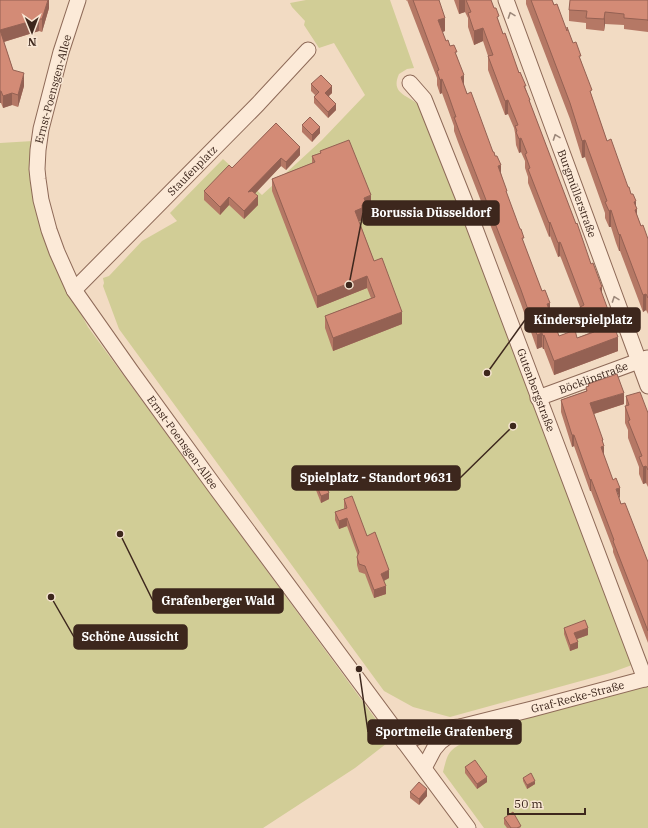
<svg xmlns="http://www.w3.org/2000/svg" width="648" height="828" viewBox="0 0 648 828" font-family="'IBM Plex Serif',serif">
<rect width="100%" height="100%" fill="#f2dbc3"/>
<g fill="#d1cd96">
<path d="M306,0H390L414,68L407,69L399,74C390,94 408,95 419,105C422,107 424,110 426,113L632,665L610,673L450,717L413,707L384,691L119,329L103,286L104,283L103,278L109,276L142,241L177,221L170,213L223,159L262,195L322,140L365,95L334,43L319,48L304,25L305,21L292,7L290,3Z"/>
<path d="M33,141L31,187L55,266L88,327L391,740L355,768L263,828H0V143Z"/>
<path d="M648,684V828H484L443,772C448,752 449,749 468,741L452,734Z"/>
</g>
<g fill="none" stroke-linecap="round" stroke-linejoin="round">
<defs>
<g id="minor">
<path id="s1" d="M78,0L61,52L41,129L38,150L37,169L38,179L41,200L49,230L57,252L74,290L131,371L216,488L468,828"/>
<path id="s2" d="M506,0L648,386"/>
<path id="s3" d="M410,83L424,99L465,202L645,679"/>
<path id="s4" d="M74,290L258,104L308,50"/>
<path id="s5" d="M538,398L647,358"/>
<path id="s6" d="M404,742L437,729L460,727L532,709L648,678"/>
<path d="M424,768L434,749L440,742L460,727"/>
</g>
</defs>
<use href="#minor" stroke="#8e6a58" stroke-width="17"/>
<use href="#minor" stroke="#fcead8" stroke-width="15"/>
</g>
<g fill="#b57865">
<path d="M0,0H49V8L42,32L39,31L4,42L13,70L24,86L18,107L12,105L3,108L1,103Z"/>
<path d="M406,0H439L445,31L442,32L446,41L450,46L457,56L464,86L501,173L507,196L524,244L559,336L577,338L589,333L587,328L583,330L580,320V307L561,258L560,256L558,257L550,236L549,237L528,183V177L525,168V161L521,152L519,153L516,145L515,133L514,128L508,114L505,115L488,70V56L483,41L474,45L468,27V18L465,12L459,14L454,0H491L503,34L526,89L530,103L602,295L618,351L554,375L544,349H543L542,347L537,349L521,304L458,142L454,131V126L442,93L440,94L437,85V78L407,0L406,1Z"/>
<path d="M526,0H552L581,61L592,97L607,141L636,206L637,215L641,226L648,239V314L646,310L643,312L620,251H619L616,243L611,227H609L605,218V213L585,157L582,158L570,119L526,4Z"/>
<path d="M648,0V33V32L624,29V25L605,24L604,31L586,29V23L569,21V10Z"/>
<path d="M311,84L332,93L329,96L336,110L328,118L314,103V97L315,95L311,91Z"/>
<path d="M276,123L300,155L286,170L281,166L255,193L258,205L244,219L229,205L220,215L204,200V191L232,168Z"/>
<path d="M302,125L320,133L312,142L302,132Z"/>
<path d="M320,151L371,207L366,209V216L362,217V220L359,221L374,261L402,324L333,351L325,328V316L371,298L367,288L317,308L272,191V179L312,163V156L320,153Z"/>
<path d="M588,384L624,404L594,414L603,443L604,456L621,504L648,562V643L613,552V549L591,491H590L574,446L572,447L561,412V400L586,391V387L588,386Z"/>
<path d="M626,396L648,413V487L646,483L643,484L639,474V467L628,438V430L625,423V406H626Z"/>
<path d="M314,479L329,499L321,503L314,485Z"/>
<path d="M344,499L367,536L389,578L384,581L386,594L374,598L365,574L359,572L357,565V557L358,556L347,526L339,529L335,520V512L344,509Z"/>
<path d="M564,628L588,635L577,639L578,648L570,651L564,634Z"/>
<path d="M465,767L487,782L477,789L465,773Z"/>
<path d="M523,778L535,784L527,789L523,781Z"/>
<path d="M410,792L427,796L419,805L410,798Z"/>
<path d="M504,818L521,828H507L504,824Z"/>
</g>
<g fill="#946153">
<path d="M48,0H49V8L42,32V19Z"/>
<path d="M459,0H465V12L459,14Z"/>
<path d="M605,12V24L604,31V19Z"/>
<path d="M445,18V31L438,34V20Z"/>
<path d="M39,19V31L0,43V30Z"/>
<path d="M483,28V41L474,45V31Z"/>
<path d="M24,73V86L18,107V95Z"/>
<path d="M464,75V89L461,77Z"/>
<path d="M442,79V93L440,94V80Z"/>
<path d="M332,86V93L325,99V93Z"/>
<rect x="0" y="91" width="1" height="12"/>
<path d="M12,93V105L3,108V96Z"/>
<path d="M508,100V114L505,115V101Z"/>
<path d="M336,104V110L328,118V112Z"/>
<path d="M320,127V133L312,142V135Z"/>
<path d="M521,138V152L519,153V139Z"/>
<path d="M585,140V157L582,158V141Z"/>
<path d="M300,147V155L286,170V162Z"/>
<path d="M281,158V166L248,201V192Z"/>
<path d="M501,165V179L498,166Z"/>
<path d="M371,195V207L366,209V216L362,217V220L355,223V211L364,198Z"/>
<path d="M258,196V205L244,219V211Z"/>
<path d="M229,197V205L220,215V207Z"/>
<path d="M636,201V209H637V225L634,202Z"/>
<path d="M611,210V227H609V211Z"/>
<path d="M550,222V236L549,237V223Z"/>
<path d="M620,234V251H619V235Z"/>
<path d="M560,242V256L558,257V243Z"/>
<path d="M367,276V288L317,308V296Z"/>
<path d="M602,287V301L600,288Z"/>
<path d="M646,294V310L643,312V295Z"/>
<path d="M550,303V317L547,304Z"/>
<path d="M402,312V324L333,351V338Z"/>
<path d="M587,314V328L583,330V316Z"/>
<path d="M542,333V347L537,349V335Z"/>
<path d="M544,335V349H543V336Z"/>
<path d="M618,337V351L554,375V361Z"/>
<path d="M624,393V404L590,415V403Z"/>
<path d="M572,435H574V446L572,447Z"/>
<path d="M602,440H603V447L604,446V458L601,447Z"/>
<path d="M646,466V483L643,484V467Z"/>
<path d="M591,479V491H590V480Z"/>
<path d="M620,488V499L616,489Z"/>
<path d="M329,493V499L321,503V496Z"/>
<path d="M347,518V526L339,529V521Z"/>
<path d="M389,570V578L381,582V574Z"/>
<path d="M386,586V594L374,598V590Z"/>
<path d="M588,628V635L574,640V633Z"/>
<path d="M578,642V648L570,651V645Z"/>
<path d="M487,777V782L477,789V784Z"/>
<path d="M535,781V784L527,789V785Z"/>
<path d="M427,789V796L419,805V799Z"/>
</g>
<g fill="#d38b76" stroke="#946153">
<path d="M0,0H48L42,19H39L0,30L13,70L24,73L18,95L12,93L3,96L1,91H0Z"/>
<path d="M413,0H439L445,18L438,20L446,41L448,40L450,46L454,45L457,52H455L464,75L461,77L467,94L471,92L493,152H494L495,156H497L501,165L498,166L507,191H506L520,229H521L524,238H522L542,291L545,290L550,303L547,304L559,336L575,330L577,338L594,332L587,314L583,316L580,307L584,305L561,244L560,242L558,243L550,222L549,223L528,169L530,168L525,154L527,153L521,138L519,139L516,132L517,131L515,126L518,125L508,100L505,101L488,56L493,55L483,28L474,31L468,13L471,12L466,0H491L494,8H496L499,16L497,17L503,34L505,33L519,73L520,72L526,86H524L530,100H529L576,224L577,223L591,264L593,263L602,287L600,288L618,337L554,361L544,335L543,336L542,333L537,335L521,290L458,128L454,117H456L448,94L442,79L440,80L437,71L439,70Z"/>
<path d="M531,0H552L554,5L557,4L567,31V27L573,43L576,42L581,56H579L592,90L590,91L607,141L611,139L628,187H629L631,194H633L636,201L634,202L637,209L635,210L641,226L643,225L648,239V298L646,294L643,295L620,234L619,235L616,226L611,210L609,211L605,202L607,201L585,140L582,141L570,103Z"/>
<path d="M570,0H648V21V20L624,18V14L605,12L604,19L586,18L587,11L569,10Z"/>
<path d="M321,75L332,86L325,93L336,104L328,112L314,97L319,92L311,84Z"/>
<path d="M310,117L320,127L312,135L302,125Z"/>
<path d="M276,123L300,147L286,162L281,158L248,192L252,191L258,196L244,211L229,197L220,207L204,191L229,165L232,168Z"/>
<path d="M349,140L371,195L364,198L366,204L362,205V208L355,211L374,261L382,258L402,312L333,338L325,316L375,297L367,276L317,296L272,179L315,162L312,156L321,153L320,151Z"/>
<path d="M617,374L624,393L590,403L603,440H602L604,446L601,447L613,480L616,478L620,488L616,489L621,504L625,503L648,562V631L613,541L614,540L591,479L590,480L574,435H572L561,400L587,391L586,387L589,386L588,384Z"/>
<path d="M640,392L648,413V470L646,466L643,467L639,457L642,456L628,421L630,420L625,406L629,405L626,396Z"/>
<path d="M322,476L329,493L321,496L314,479Z"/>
<path d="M352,496L367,536L375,532L389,570L381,574L386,586L374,590L365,566L359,564L357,557L359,552L347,518L339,521L335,512L347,508L344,499Z"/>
<path d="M585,620L588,628L574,633L578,642L570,645L564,628Z"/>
<path d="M475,760L487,777L477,784L465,767Z"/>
<path d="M531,773L535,781L527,785L523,778Z"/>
<path d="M419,782L427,789L419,799L410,792Z"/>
<path d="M513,812L521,826L517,828H511L504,818Z"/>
</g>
<defs><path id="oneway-chevron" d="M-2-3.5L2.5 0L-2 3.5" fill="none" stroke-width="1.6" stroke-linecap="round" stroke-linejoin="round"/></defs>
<g stroke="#9c887a">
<use href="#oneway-chevron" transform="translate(511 15) rotate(-110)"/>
<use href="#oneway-chevron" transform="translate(556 137) rotate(-110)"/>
<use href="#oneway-chevron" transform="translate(615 299) rotate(-110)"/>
</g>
<g text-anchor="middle" stroke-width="3" stroke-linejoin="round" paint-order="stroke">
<g font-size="11" fill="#3d271d" stroke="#f9e7d4">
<text transform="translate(53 89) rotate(-75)" y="4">Ernst-Poensgen-Allee</text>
<text dy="4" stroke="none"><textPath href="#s4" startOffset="168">Staufenplatz</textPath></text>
<text dy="4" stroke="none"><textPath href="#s2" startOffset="206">Burgmüllerstraße</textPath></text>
<text dy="4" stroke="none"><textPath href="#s5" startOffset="59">Böcklinstraße</textPath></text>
<text dy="4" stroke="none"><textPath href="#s3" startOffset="333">Gutenbergstraße</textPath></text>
<text dy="4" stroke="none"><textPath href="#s1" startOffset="489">Ernst-Poensgen-Allee</textPath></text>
<text dy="4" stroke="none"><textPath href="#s6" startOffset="180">Graf-Recke-Straße</textPath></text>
</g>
</g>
<path fill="none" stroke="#3d271d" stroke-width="1.5" d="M349 285L363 213M487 373L525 320M513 426L460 478M120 534L153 601M51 597L74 637M359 669L368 732"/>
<g fill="#3d271d" stroke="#f9e7d4" stroke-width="1.5">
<circle cx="349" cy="285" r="4"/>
<circle cx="487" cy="373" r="4"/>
<circle cx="513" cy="426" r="4"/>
<circle cx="120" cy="534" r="4"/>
<circle cx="51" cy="597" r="4"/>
<circle cx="359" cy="669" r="4"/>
</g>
<g fill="#3d271d" stroke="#3d271d" stroke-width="1.5">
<rect x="363" y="201" width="136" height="24" rx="4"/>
<rect x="525" y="308" width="115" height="24" rx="4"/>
<rect x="292" y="466" width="168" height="24" rx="4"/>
<rect x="153" y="589" width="130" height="24" rx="4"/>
<rect x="74" y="625" width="113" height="24" rx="4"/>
<rect x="368" y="720" width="153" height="24" rx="4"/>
</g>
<g font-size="12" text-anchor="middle" font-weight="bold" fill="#fff">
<text x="431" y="217">Borussia Düsseldorf</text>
<text x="583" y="324">Kinderspielplatz</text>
<text x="376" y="482">Spielplatz - Standort 9631</text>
<text x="218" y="605">Grafenberger Wald</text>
<text x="130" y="641">Schöne Aussicht</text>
<text x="444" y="736">Sportmeile Grafenberg</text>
</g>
<g transform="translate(32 32) rotate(179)" stroke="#f9e7d4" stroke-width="3" paint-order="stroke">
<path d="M0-3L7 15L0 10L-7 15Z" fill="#3d271d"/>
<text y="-6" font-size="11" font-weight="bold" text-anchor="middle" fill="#3d271d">N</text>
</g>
<path d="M508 808v6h77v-6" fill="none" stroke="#3d271d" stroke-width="2"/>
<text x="514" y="808" font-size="12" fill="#3d271d" stroke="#f9e7d4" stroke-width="3" paint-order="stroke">50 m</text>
</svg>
